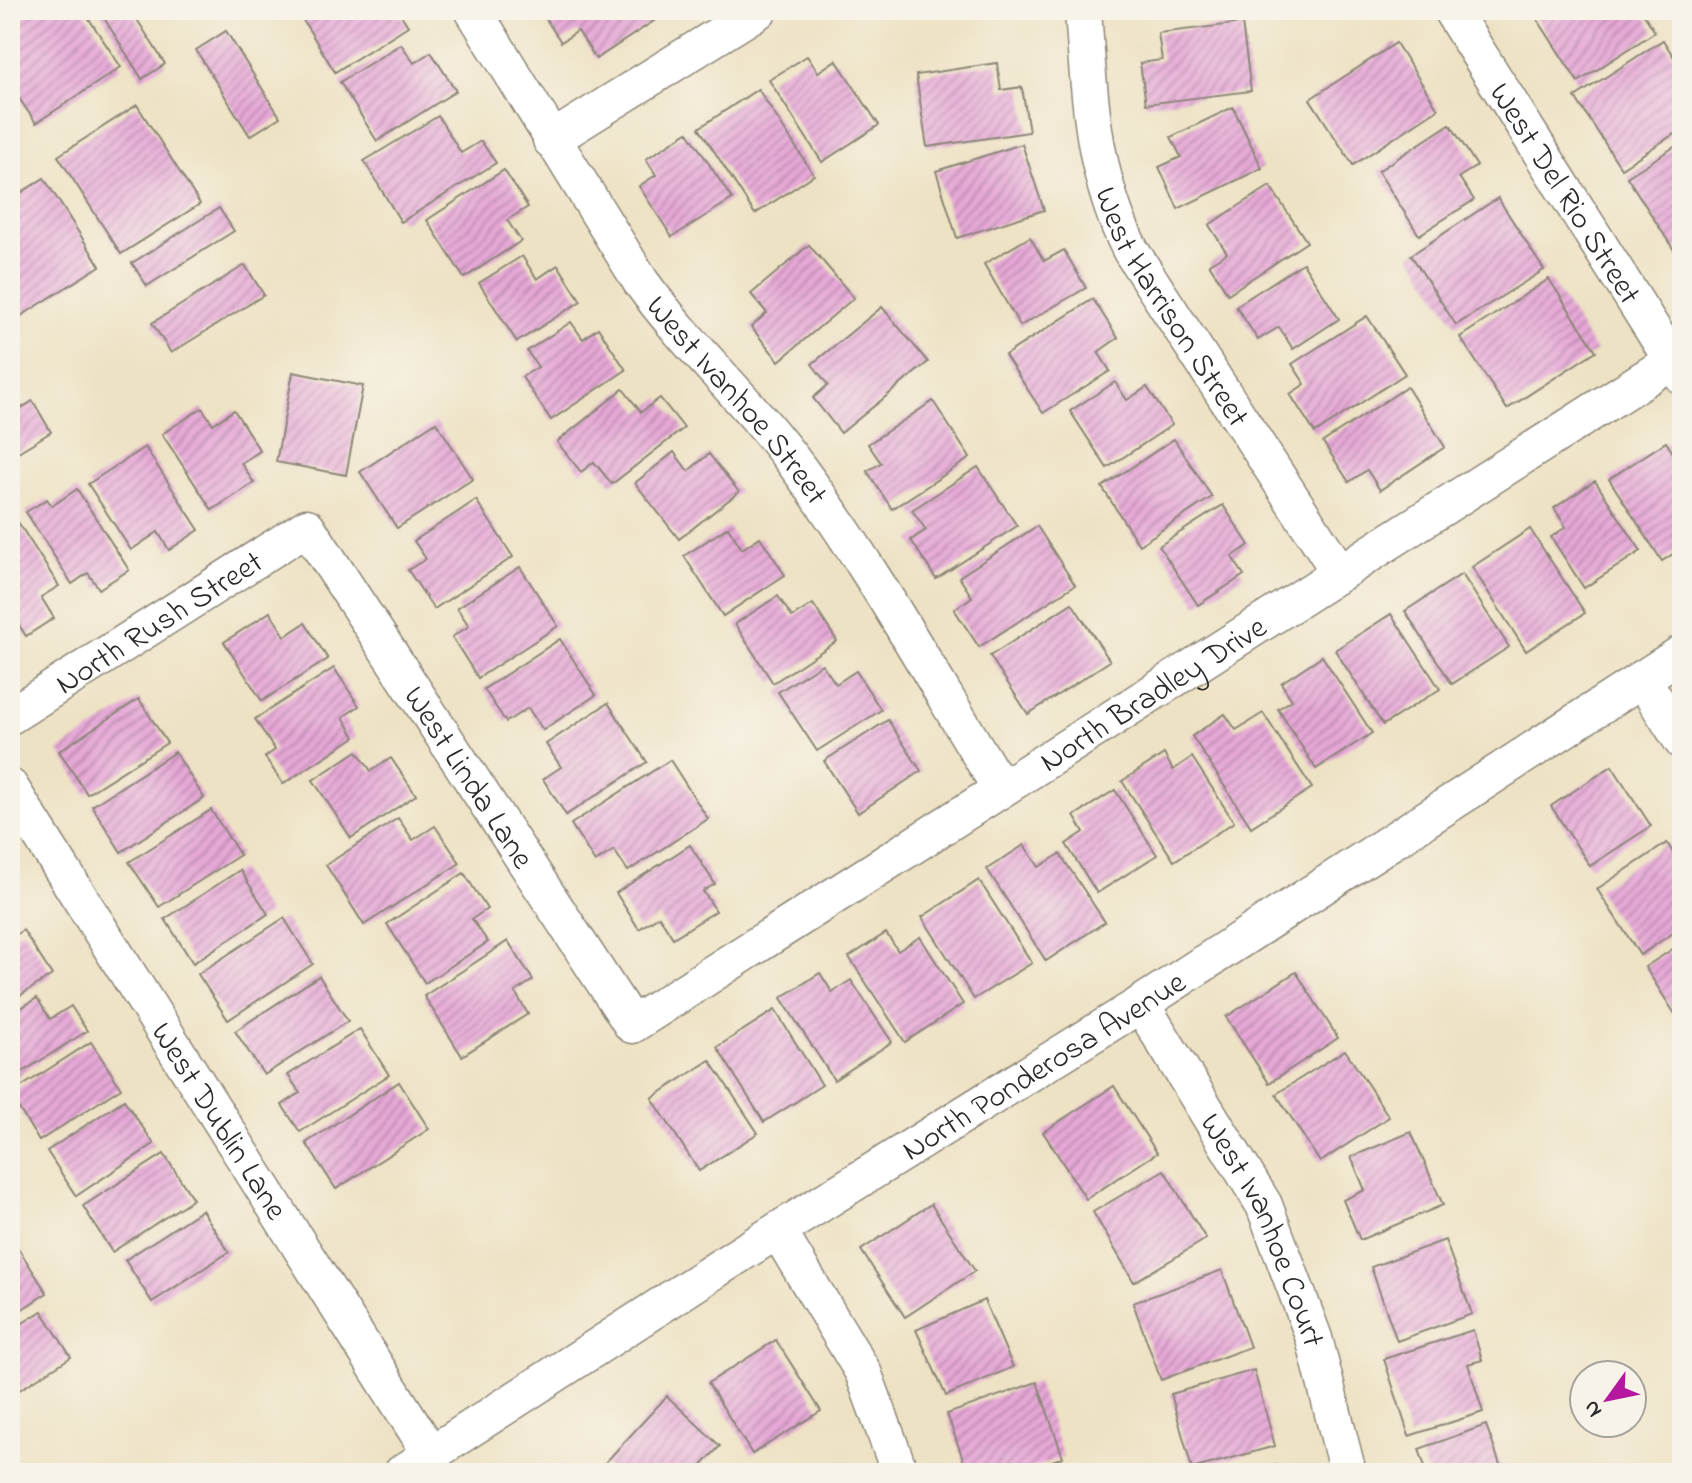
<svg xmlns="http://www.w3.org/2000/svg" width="1692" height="1483" viewBox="0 0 1692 1483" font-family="'Indie Flower',sans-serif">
<defs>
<pattern id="building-hatch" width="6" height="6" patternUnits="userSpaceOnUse" patternTransform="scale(2)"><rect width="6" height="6" fill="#e6a8d7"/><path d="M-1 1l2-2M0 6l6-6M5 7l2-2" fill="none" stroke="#bb89af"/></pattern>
</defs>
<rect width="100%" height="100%" fill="#f7f3e8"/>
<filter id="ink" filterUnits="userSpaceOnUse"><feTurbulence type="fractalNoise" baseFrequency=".0125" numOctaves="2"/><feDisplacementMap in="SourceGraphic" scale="16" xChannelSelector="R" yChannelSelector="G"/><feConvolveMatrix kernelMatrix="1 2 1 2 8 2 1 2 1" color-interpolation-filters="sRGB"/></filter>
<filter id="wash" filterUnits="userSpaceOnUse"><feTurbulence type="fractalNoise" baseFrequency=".006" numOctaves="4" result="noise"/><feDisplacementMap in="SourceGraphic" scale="32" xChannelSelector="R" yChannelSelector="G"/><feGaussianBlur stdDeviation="1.8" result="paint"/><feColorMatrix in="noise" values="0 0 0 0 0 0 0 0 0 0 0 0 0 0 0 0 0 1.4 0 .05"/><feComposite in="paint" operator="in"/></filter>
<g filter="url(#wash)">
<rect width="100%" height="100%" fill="#eee2c4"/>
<g id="blocks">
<g fill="url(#building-hatch)">
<path d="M10,10H83L121,67L36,123L10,85Z"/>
<path d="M99,10H131L165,64L142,79Z"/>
<path d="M301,10H398L408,26L335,72L298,12Z"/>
<path d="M547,10H664L666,13L596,59L578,31L561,42L542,13Z"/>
<path d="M1547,10H1641L1655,32L1578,82L1536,17Z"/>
<path d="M1242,23L1251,91L1146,104L1140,63L1162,60L1158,33Z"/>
<path d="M226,31L280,117L250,136L196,50Z"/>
<path d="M1663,40L1682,70V129L1621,168L1575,97Z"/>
<path d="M1396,43L1438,109L1353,165L1310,99Z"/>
<path d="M401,44L414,63L431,52L456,91L377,141L340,82Z"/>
<path d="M807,56L818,72L836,60L879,125L822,162L769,80Z"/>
<path d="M997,63L1001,90L1022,87L1029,132L927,147L916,75Z"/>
<path d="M758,89L814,175L755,214L699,128Z"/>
<path d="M137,105L200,204L121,254L58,156Z"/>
<path d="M1233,107L1262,168L1178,209L1159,167L1181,157L1171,137Z"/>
<path d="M438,116L461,153L481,141L496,163L401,222L364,161Z"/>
<path d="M1450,124L1477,166L1459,177L1474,200L1419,235L1378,171Z"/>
<path d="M688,132L732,199L672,237L639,186L656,175L646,159Z"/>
<path d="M1682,142V244L1674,250L1627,177Z"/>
<path d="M1022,144L1044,210L957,238L936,171Z"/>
<path d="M504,170L528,207L507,220L521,241L464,278L427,220Z"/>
<path d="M44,178L100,266L10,323V200Z"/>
<path d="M1270,186L1307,242L1228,294L1209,264L1227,253L1209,225Z"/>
<path d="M1498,198L1544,270L1456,325L1411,255Z"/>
<path d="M219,208L234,231L147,286L132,263Z"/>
<path d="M1030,237L1044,261L1064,250L1086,288L1020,326L984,264Z"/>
<path d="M809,245L854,298L779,361L751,327L767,313L751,294Z"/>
<path d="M522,256L537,279L558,265L581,301L517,342L479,283Z"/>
<path d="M1303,263L1339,319L1293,349L1279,327L1258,340L1236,306Z"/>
<path d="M245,265L264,295L171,353L152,323Z"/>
<path d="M1549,279L1596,351L1507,409L1460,337Z"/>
<path d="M1093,299L1118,338L1098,352L1110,371L1043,413L1005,355Z"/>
<path d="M882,307L928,362L841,433L813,398L828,385L812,364Z"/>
<path d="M1367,316L1405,374L1315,433L1290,394L1305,384L1292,364Z"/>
<path d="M571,322L583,339L598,328L626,370L551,420L522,377L538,367L527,351Z"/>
<path d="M293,372L363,386L346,475L276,462Z"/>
<path d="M1115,382L1127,400L1147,387L1172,425L1107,468L1070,411Z"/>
<path d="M1407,387L1445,447L1380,490L1367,470L1349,482L1323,442Z"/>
<path d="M623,389L641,412L660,398L684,428L612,484L594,462L581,472L557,442Z"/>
<path d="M33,401L51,432L10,457V415Z"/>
<path d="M933,401L970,458L892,509L867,471L881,463L868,444Z"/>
<path d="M202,408L213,424L234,410L260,451L241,463L254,483L212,510L162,434Z"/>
<path d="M436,422L473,479L397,528L360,472Z"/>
<path d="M1174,439L1212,497L1139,545L1102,487Z"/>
<path d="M1666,442L1682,467V548L1662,561L1609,479Z"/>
<path d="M145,447L199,530L169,550L158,532L131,550L88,484Z"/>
<path d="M674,452L688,471L709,454L739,492L679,539L635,483Z"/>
<path d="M978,467L1017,526L936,579L911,540L926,530L912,510Z"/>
<path d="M1595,481L1641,551L1584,588L1551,537L1566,527L1554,508Z"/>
<path d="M77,489L129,570L99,589L88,573L72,584L26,512L47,499L52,506Z"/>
<path d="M476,500L513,557L434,609L408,570L426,559L414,541Z"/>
<path d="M1223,505L1249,545L1232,557L1244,575L1198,605L1159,546Z"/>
<path d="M16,519L59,586L41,597L54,618L26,636L10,611V523Z"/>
<path d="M1037,526L1075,585L979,647L954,609L972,597L959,577Z"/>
<path d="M728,527L742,549L760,537L785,575L723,616L684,556Z"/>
<path d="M1530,529L1585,613L1526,651L1472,567Z"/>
<path d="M520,567L558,626L478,678L452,637L469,626L457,608Z"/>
<path d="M1462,574L1509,647L1452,684L1405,611Z"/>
<path d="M778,596L792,617L813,604L837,641L773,683L735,624Z"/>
<path d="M1072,603L1110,661L1028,714L990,656Z"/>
<path d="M270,612L285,636L305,623L328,659L262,701L224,642Z"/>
<path d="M1391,614L1440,689L1383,725L1335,650Z"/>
<path d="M560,639L596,695L543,730L528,708L506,722L484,689Z"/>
<path d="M1322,656L1372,733L1316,769L1278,709L1292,700L1281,683Z"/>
<path d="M822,664L836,684L856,671L881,710L817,751L778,692Z"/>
<path d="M334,668L359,706L343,717L355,737L283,784L265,757L275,750L255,719Z"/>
<path d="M139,699L167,743L87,794L59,751Z"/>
<path d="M608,703L647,762L566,815L543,779L561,767L546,744Z"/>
<path d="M1263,713L1312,788L1251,827L1192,736L1225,714L1236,730Z"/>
<path d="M888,720L921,771L858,813L824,761Z"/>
<path d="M357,751L371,771L391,758L416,795L351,838L313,780Z"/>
<path d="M175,752L204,798L121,852L92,806Z"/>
<path d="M1164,754L1173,770L1192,757L1234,822L1174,861L1122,781Z"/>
<path d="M670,760L708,819L628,871L614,850L595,862L571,824Z"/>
<path d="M1612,766L1651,826L1590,866L1551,806Z"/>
<path d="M1115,790L1157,855L1097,893L1066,844L1084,832L1074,816Z"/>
<path d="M211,810L240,855L159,907L129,862Z"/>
<path d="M398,818L413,840L435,826L460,863L364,925L326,865Z"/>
<path d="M1667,843L1682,867V927L1640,955L1597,889Z"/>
<path d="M690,845L715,884L703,891L716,911L673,938L659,916L639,929L616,893Z"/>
<path d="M1024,845L1039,867L1060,854L1105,922L1046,961L987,869Z"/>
<path d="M240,870L268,914L193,963L165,919Z"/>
<path d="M464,873L487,909L472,919L488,942L425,983L387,924Z"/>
<path d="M979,880L1032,963L974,999L922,917Z"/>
<path d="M284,918L313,964L228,1020L198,974Z"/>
<path d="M23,930L52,975L10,1002V939Z"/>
<path d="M886,933L898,951L920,937L963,1004L905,1042L849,957Z"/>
<path d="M508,941L533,980L515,992L528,1014L462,1056L424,996Z"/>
<path d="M1682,943V1025L1645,967Z"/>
<path d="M1296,972L1338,1038L1269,1083L1226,1017Z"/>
<path d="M820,973L832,992L851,980L892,1042L834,1080L781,998Z"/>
<path d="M319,976L348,1021L264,1075L235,1031Z"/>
<path d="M37,998L50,1019L71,1006L87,1031L10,1080V1015Z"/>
<path d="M775,1010L822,1085L764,1122L717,1047Z"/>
<path d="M360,1029L389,1075L300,1132L282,1105L300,1093L288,1075Z"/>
<path d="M91,1042L121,1088L39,1141L10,1094Z"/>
<path d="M1345,1050L1389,1117L1320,1162L1276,1094Z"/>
<path d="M710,1060L758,1133L699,1171L652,1098Z"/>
<path d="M399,1082L429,1129L336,1189L306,1143Z"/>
<path d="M1114,1086L1157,1153L1086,1199L1043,1132Z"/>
<path d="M124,1100L154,1144L76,1196L47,1151Z"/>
<path d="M1411,1132L1443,1205L1360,1240L1343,1200L1365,1190L1351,1157Z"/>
<path d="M164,1154L193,1199L112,1252L83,1206Z"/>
<path d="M1164,1170L1206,1239L1134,1282L1093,1212Z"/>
<path d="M931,1204L975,1271L905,1317L861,1250Z"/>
<path d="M202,1210L229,1252L152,1302L125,1260Z"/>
<path d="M1445,1240L1472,1314L1397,1341L1371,1267Z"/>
<path d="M18,1248L47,1293L10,1317V1254Z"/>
<path d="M1222,1270L1250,1347L1161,1380L1133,1303Z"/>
<path d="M984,1300L1013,1367L946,1396L916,1330Z"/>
<path d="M42,1311L71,1357L10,1396V1331Z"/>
<path d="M1473,1330L1482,1360L1468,1364L1483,1412L1409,1436L1384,1359Z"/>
<path d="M776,1340L821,1411L752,1454L708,1383Z"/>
<path d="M1254,1370L1275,1446L1192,1469L1171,1394Z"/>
<path d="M1037,1382L1063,1457L1019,1473H968L947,1414Z"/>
<path d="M667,1396L720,1446L695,1473H614L604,1464Z"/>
<path d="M1486,1425L1503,1473H1427L1419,1449Z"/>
<path d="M1277,1465L1279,1473H1250V1472Z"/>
</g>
</g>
</g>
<g filter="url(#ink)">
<use href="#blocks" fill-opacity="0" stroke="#8c8678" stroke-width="2"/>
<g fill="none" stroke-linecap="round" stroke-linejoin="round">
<defs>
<g id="minor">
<path id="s1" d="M473,10L641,282C689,348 751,403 799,469C874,570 935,683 1001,789"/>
<path id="s2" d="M1083,10C1089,93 1092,176 1131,251L1340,573"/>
<path id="s3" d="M1451,10L1682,376"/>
<path d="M551,140L759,10"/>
<path d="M1642,679L1682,741"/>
<path id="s4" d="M10,716L307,527L632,1025L1672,361"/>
<path id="s5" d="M10,787L431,1454"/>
<path id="s6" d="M1141,1004L1264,1205L1314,1338L1348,1473"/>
<path d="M778,1231L863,1372L900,1473"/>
<path id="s7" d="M402,1473L745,1251L1141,1004L1682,653"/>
</g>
</defs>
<use href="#minor" stroke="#8c8678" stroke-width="39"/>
<use href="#minor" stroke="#fff" stroke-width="36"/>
</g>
</g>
<g text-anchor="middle" stroke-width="8" stroke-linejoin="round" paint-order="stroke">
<g font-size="32" fill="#2b2b2b" stroke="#f7f3e8">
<text dy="11" stroke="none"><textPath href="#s3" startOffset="216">West Del Rio Street</textPath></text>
<text dy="11" stroke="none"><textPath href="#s2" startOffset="316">West Harrison Street</textPath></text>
<text dy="11" stroke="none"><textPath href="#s1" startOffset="472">West Ivanhoe Street</textPath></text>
<text dy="11" stroke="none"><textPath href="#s4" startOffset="176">North Rush Street</textPath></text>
<text dy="11" stroke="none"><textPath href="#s4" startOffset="1564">North Bradley Drive</textPath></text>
<text dy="11" stroke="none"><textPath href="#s4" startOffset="650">West Linda Lane</textPath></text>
<text dy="11" stroke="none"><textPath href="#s7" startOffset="760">North Ponderosa Avenue</textPath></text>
<text dy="11" stroke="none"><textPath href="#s5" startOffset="394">West Dublin Lane</textPath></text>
<text dy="11" stroke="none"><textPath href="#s6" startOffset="258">West Ivanhoe Court</textPath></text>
</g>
</g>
<rect width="1692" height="1483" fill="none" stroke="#f7f3e8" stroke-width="40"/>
<g transform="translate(1608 1399) rotate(237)"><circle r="38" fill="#f7f3e8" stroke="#a5a39c" stroke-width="2"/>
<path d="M0-6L14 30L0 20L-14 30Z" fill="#b5179e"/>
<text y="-12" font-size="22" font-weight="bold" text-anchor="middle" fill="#2b2b2b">N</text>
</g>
</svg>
